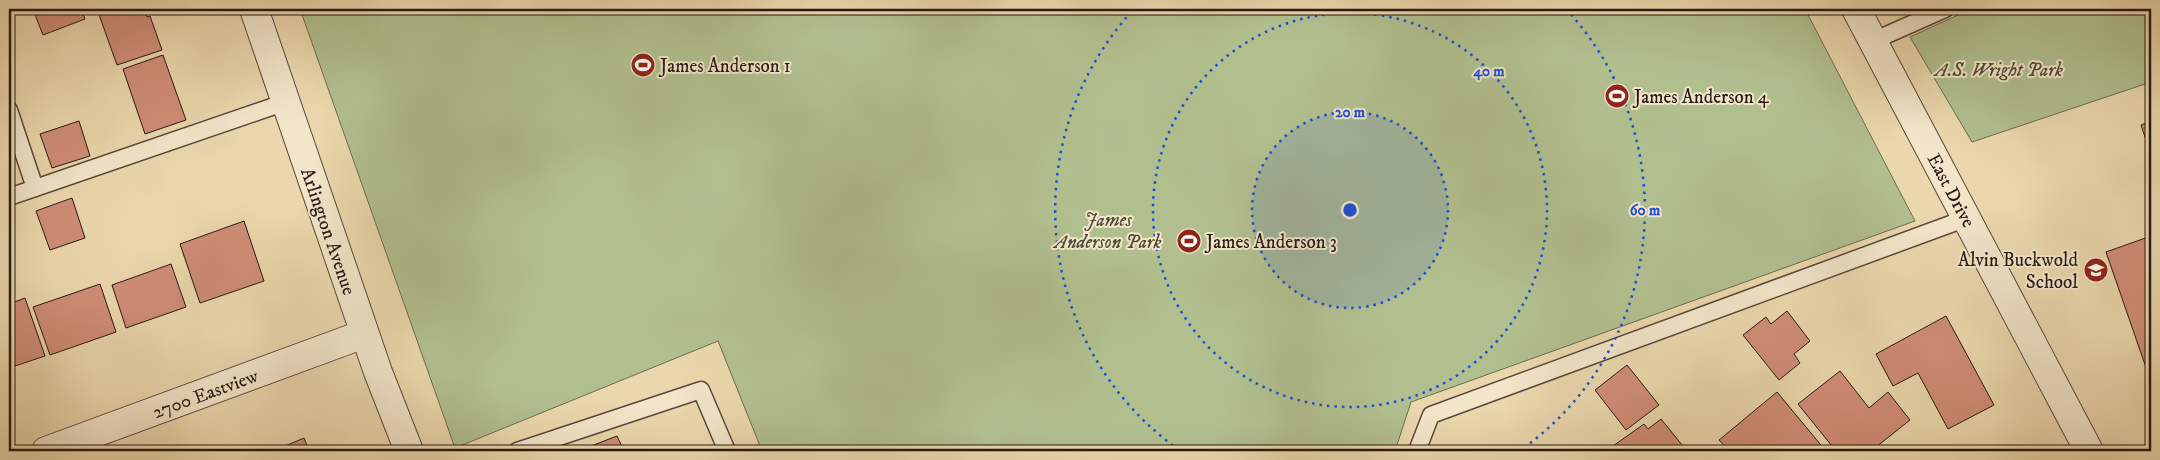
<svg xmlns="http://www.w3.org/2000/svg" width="2160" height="460" viewBox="0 0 2160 460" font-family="'IM FELL DW Pica',serif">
<rect width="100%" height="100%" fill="#ebd7ad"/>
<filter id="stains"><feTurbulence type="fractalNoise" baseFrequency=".004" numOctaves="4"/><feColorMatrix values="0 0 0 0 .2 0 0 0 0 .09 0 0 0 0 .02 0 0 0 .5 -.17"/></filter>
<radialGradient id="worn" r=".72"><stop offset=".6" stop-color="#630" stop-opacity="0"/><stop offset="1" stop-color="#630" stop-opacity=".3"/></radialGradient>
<g fill="#b1bf8f" stroke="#6c6c51">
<path d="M300,9H1805L1915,221L1411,402L1395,451H762L718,341L455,448Z"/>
<path d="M1971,9H2151V82L1972,142L1910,37Z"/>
</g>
<g fill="#d08d77" stroke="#271913">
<path d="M43,9H81L85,19L43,35L34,12Z"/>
<path d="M97,9H144L147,17L150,16L162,50L117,65Z"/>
<path d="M163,55L186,120L145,134L123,69Z"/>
<path d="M79,121L90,156L52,168L40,134Z"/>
<path d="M2151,121V155L2141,125Z"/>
<path d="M72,198L85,238L50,250L36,211Z"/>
<path d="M244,221L264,281L200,303L180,244Z"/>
<path d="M2151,236V382L2106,252Z"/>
<path d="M171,264L186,307L126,328L112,285Z"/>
<path d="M100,284L116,332L50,355L33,307Z"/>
<path d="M25,298L45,356L9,368V304Z"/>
<path d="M1787,311L1810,341L1794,354L1800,363L1779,380L1743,335L1766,317L1771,324Z"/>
<path d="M1946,316L1994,405L1948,429L1918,373L1893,386L1876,354Z"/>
<path d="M1627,365L1659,405L1626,430L1595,390Z"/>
<path d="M1840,371L1869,408L1888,392L1910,420L1871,451H1836L1798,404Z"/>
<path d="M1777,392L1825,450L1729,451L1719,440Z"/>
<path d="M1661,419L1687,451H1606L1644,424L1648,429Z"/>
<path d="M617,436L624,451H578Z"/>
<path d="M304,438L309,451H273Z"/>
</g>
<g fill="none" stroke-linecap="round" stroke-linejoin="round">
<defs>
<g id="service">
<path d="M1873,41L1945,9"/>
<path d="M9,110L35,188"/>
<path d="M9,197L286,102"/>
<path d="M517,451L701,390L727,451"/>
<path d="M1417,451L1431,415L1967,218"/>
</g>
<g id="minor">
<path d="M1856,9L2089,451"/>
<path d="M46,451L364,334"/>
</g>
<path id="tertiary" d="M254,9L378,372L409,451"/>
</defs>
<use href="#service" stroke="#58483a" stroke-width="19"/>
<use href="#minor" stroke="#58483a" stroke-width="30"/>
<use href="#tertiary" stroke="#58483a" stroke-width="30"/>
<use href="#service" stroke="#f2e5ca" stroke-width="16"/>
<use href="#minor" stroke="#f2e5ca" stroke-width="28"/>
<use href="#tertiary" stroke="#f2e5ca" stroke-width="28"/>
</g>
<circle cx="1350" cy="210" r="98" fill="#1d4ed8" fill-opacity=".12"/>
<g fill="none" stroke="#1d4ed8" stroke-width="2.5" stroke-dasharray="2.5 5">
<circle cx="1350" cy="210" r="98"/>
<circle cx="1350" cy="210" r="197"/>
<path d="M1179 450A295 295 0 0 1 1134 9M1566 9A295 295 0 0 1 1521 450"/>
</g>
<defs>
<symbol id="stadium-disc" viewBox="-11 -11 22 22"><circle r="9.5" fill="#8f2418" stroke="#f2e5ca"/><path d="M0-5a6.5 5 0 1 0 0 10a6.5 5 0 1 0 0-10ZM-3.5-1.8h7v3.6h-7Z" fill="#fff"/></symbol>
<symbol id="school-disc" viewBox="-11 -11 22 22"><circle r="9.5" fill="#8f2418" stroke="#f2e5ca"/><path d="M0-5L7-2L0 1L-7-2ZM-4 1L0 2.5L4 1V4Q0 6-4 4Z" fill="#fff"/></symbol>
</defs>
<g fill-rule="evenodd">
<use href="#stadium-disc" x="629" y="51" width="28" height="28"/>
<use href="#stadium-disc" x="1603" y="82" width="28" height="28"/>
<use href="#stadium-disc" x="1175" y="227" width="28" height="28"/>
<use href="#school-disc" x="2082" y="256" width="28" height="28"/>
</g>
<g text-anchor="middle" stroke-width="4" stroke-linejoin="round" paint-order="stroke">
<g font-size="19" fill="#271913" stroke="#f2e5ca" text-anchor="start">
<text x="660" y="72">James Anderson 1</text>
<text x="1634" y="103">James Anderson 4</text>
<text x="1206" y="248">James Anderson 3</text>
<text x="2078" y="266" text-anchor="end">Alvin Buckwold<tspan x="2078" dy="22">School</tspan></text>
</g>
<g font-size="19" font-style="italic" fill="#504b38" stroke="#f2e5ca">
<text x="1999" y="76">A.S. Wright Park</text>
<text x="1108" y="226">James<tspan x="1108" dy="22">Anderson Park</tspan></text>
</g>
<g font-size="19" fill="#271913" stroke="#f2e5ca">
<text transform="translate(1952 190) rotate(62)" y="7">East Drive</text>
<text transform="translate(329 231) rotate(71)" y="7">Arlington Avenue</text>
<text transform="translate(205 393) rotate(-20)" y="7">2700 Eastview</text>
</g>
</g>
<circle cx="1350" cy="210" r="8" fill="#1d4ed8" stroke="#f2e5ca" stroke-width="2.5"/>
<g font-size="15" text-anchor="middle" font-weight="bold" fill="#1d4ed8" stroke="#f2e5ca" stroke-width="4" stroke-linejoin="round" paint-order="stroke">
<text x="1489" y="76">40 m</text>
<text x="1350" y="117">20 m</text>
<text x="1645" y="215">60 m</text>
</g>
<rect width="2160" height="460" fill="none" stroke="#ebd7ad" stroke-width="30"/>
<rect x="10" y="10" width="2140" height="440" fill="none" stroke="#271913" stroke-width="2.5"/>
<rect x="15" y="15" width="2130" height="430" fill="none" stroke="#271913"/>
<rect width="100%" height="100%" filter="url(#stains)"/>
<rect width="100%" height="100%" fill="url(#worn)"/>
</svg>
